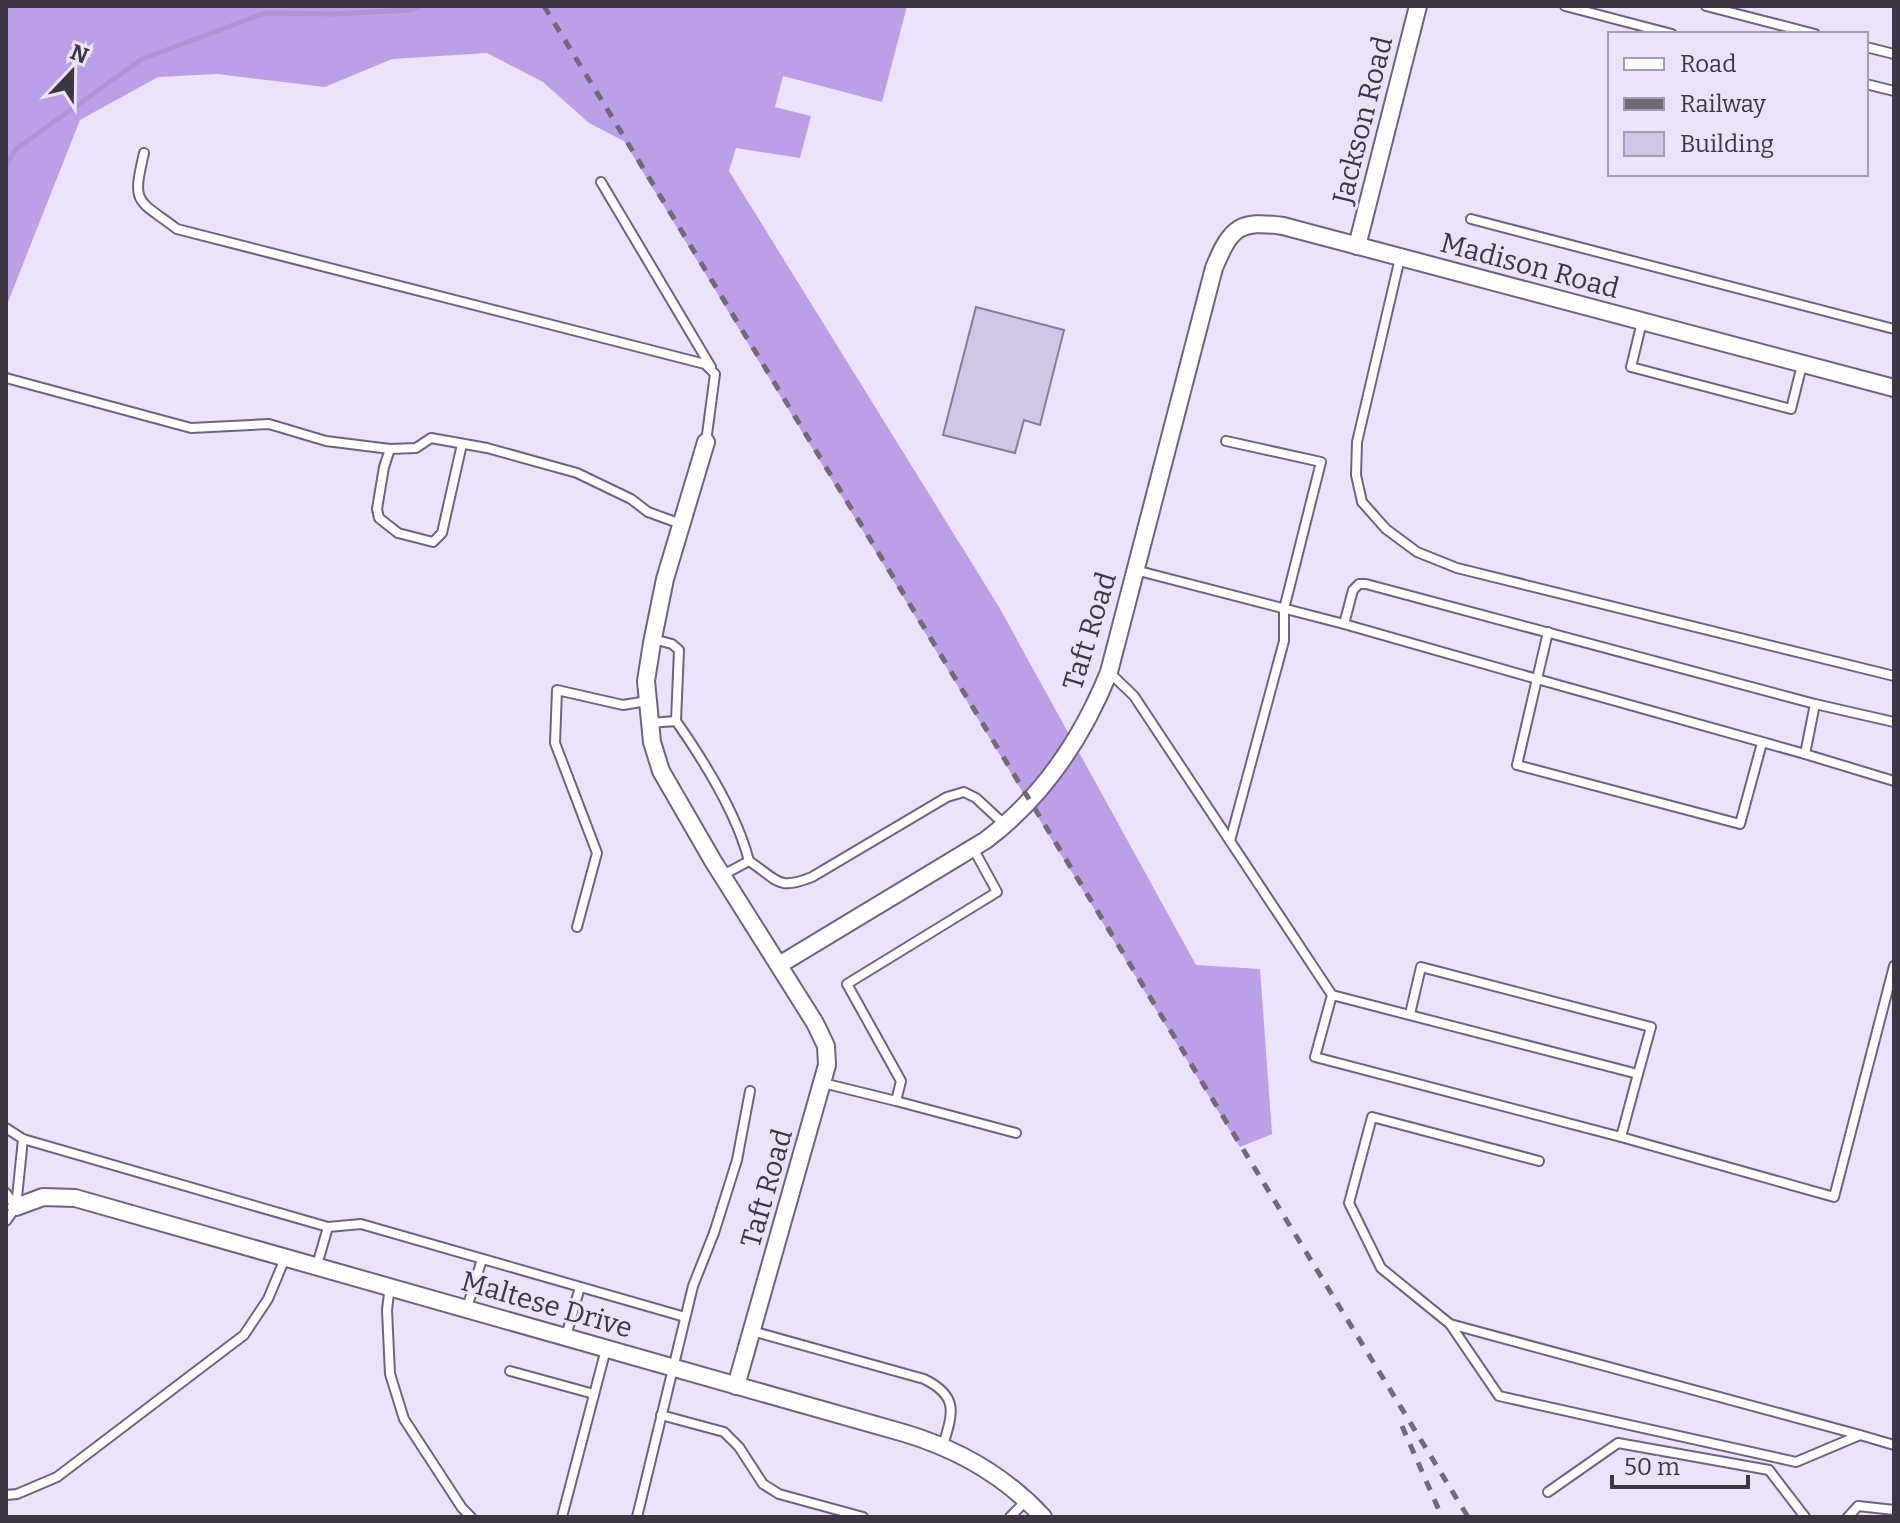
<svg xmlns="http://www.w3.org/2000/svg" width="1900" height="1523" viewBox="0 0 1900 1523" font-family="Bitter,serif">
<rect width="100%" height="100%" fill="#ebe2fc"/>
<path fill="#bca0e7" d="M6,6H907L882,102L783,76L775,107L811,116L800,158L736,148L729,171L999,607L1196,965L1260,969L1272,1134L1240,1147L624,141L589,123L543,82L487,53L392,59L325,87L217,74L158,77L80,120L6,307Z"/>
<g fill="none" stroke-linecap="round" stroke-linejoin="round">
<path stroke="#ae93d8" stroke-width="5" d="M6,165L16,149L142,59L265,13L335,14L412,10L420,6"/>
</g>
<path fill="#d2c6e6" stroke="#867c99" stroke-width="2" d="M976,307L1064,330L1040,425L1024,420L1015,453L943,435Z"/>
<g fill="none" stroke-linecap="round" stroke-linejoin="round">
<defs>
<g id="lane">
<path d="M1565,6L1672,34"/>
<path d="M1706,6L1815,34"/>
<path d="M1866,47L1894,54"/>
<path d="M1866,84L1894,91"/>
<path d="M144,153C132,205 136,198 177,229L705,364L715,374L706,442"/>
<path d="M601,182L711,367"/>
<path d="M1471,219L1894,329"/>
<path d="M1400,258L1357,442L1356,475L1362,502L1386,529L1417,552L1457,568L1894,676"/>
<path d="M1642,322L1631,367L1791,409L1802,365"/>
<path d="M6,378L191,428L269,424L326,441L390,449L416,448L431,438L487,448L577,473L631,499L648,512L681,524"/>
<path d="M1226,441L1321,462L1284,609V641L1230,841"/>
<path d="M390,449L384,467L377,509L379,518L398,533L433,542L442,533L462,444"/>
<path d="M1135,570L1344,624L1353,590L1359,584H1366L1815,704L1894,722"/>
<path d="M1344,624L1537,679L1548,632"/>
<path d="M653,639L672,644L679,650L676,721"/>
<path d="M1109,672L1134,696L1332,995L1315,1057L1621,1137L1834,1197L1894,966"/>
<path d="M649,723L676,721C704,761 737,814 749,861"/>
<path d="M1762,743L1740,824L1517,765L1537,679L1805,754L1815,704"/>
<path d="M1805,754L1894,781"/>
<path d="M723,875L749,861C778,880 777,891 812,877L947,797L964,792L976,798L1005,825"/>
<path d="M577,927L597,853L555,743L557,690L623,705L647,701"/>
<path d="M1332,995L1638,1074L1621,1137"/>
<path d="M1410,1014L1421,967L1651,1027L1638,1074"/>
<path d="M823,1083L896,1101L901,1081L847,984L997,892L973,848"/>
<path d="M896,1101L1016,1133"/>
<path d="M6,1128L23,1139L328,1227L317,1265"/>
<path d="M6,1193L16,1207L23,1139"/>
<path d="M6,1221L16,1207"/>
<path d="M328,1227L361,1224L685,1317"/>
<path d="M390,1285L387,1310L390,1374L404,1419L462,1508L471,1517"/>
<path d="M467,1308L482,1259"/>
<path d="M1450,1324L1381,1268L1349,1203L1372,1117L1539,1161"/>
<path d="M752,1331L924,1379C959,1396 953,1413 943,1445"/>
<path d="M566,1336L580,1287"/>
<path d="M510,1371L594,1394"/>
<path d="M661,1415L724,1432L739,1447L763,1484L779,1494L863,1517"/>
<path d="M1860,1435L1796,1462L1499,1396L1450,1324L1860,1435L1894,1445"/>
<path d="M1548,1492L1618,1443L1769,1470L1805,1517"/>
<path d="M6,1495L17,1494L57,1477L244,1335L268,1299L286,1256"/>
<path d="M562,1517L606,1349"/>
<path d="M637,1517L693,1286L714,1233L737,1160L750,1091"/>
<path d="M1010,1517L1026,1501"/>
<path d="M1848,1517L1858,1506L1894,1510"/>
</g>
<g id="street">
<path d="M1357,246L1418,6"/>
<path d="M706,442L665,579L652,643L646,681L652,742L661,771L713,861L815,1023L826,1046L827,1065L736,1386"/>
<path d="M779,965L986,840C1044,796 1082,739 1109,672L1214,268C1231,227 1239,220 1283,226L1894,388"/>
<path d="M16,1207L43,1197L75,1198L904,1433C958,1449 1005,1476 1043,1517"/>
</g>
</defs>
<use href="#lane" stroke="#6e6480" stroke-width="12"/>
<use href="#street" stroke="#6e6480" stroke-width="20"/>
<use href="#lane" stroke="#fff" stroke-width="8"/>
<use href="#street" stroke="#fff" stroke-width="16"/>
<g stroke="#706a7a" stroke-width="5" stroke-dasharray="10 10" stroke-linecap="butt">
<path d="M544,6L1468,1517"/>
<path d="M1402,1426L1442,1517"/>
</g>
</g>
<g text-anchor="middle" stroke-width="6" stroke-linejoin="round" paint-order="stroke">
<g font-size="28" fill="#3c3743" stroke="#ebe2fc">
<text transform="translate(1362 120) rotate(-76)" y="10">Jackson Road</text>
<text transform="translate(1530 265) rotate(15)" y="10">Madison Road</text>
<text transform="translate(1089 631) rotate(-73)" y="10">Taft Road</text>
<text transform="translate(766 1188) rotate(-74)" y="10">Taft Road</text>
<text transform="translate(547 1304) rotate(16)" y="10">Maltese Drive</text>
</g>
</g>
<rect width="1900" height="1523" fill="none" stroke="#3c3743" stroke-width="16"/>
<rect x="1608" y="32" width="260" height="144" fill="#ebe2fc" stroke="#a59eb2" stroke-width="2"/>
<rect x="1624" y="58" width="40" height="12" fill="#ffffff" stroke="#a59eb2" stroke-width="2"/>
<text x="1680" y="72" font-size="24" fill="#3c3743">Road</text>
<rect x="1624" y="98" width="40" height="12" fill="#706a7a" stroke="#a59eb2" stroke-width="2"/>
<text x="1680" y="112" font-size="24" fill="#3c3743">Railway</text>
<rect x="1624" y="132" width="40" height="24" fill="#d2c6e6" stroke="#a59eb2" stroke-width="2"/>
<text x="1680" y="152" font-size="24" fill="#3c3743">Building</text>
<g transform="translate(72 72) rotate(22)" stroke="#ebe2fc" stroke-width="6" paint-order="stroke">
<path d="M0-6L14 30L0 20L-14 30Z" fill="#3c3743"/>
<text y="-12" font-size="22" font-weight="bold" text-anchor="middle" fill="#3c3743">N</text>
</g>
<path d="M1612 1475v12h136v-12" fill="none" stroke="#3c3743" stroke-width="4"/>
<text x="1624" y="1475" font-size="24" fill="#3c3743" stroke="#ebe2fc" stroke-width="6" paint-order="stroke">50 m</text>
</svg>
